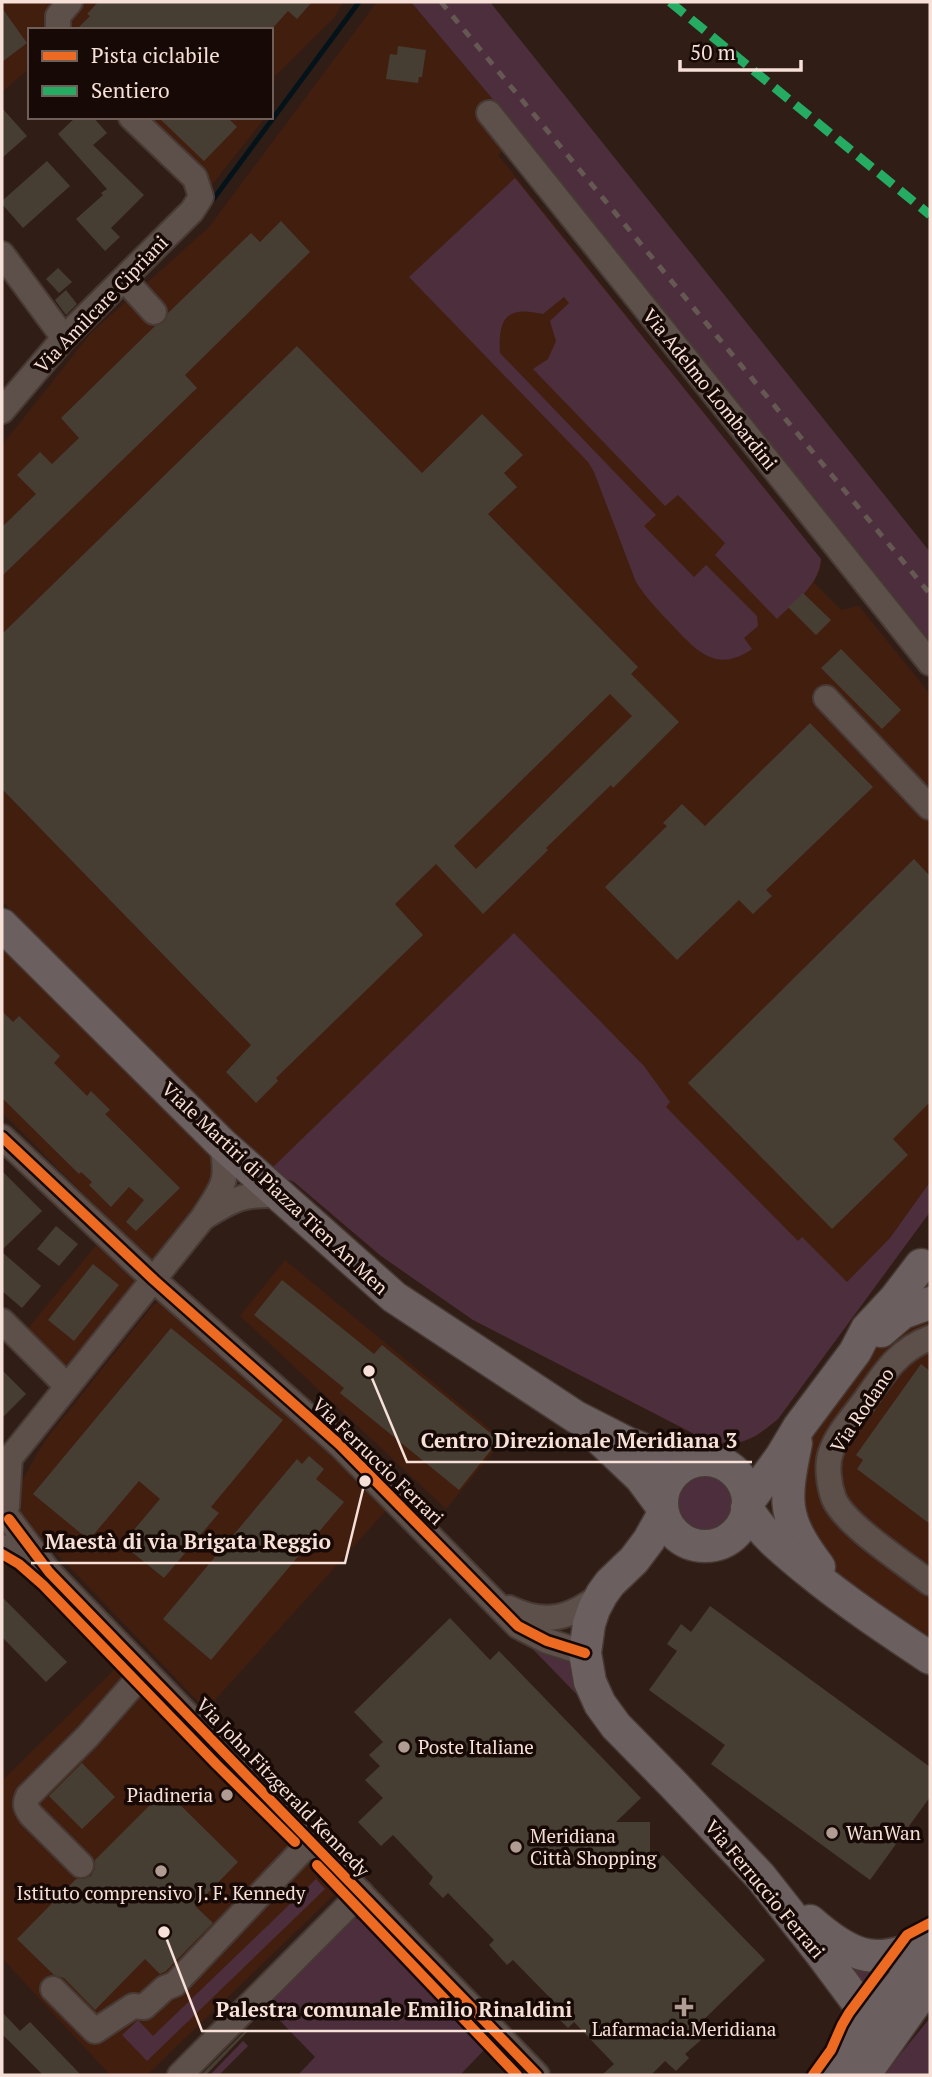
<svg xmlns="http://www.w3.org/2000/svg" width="932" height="2077" viewBox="0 0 932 2077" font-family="'PT Serif',serif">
<rect width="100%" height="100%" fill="#301e16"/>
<g fill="#421e0e">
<path d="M2,2H343L334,18L271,80V30H30V68L2,92Z"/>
<path d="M377,2H411L522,134L498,155L821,559L820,570L814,583L841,610L859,606L930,694V1212L778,1419L757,1436L739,1443L722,1444L702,1438L473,1320L381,1256L294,1182L290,1180L285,1182L105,1009L2,901V445L91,333L209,227Z"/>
<path d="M142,117H264L265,118L211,186Z"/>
<path d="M2,935L211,1141L217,1184L152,1263L2,1112Z"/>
<path d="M102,1238L143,1274L67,1380L22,1336Z"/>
<path d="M285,1260L503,1440L446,1509L240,1316Z"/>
<path d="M930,1270V1640L855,1589L827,1565L793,1491L808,1436Z"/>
<path d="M160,1300L391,1505L206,1710L21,1516V1483L38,1452L47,1438L153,1305Z"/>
<path d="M117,1667L339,1890L147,2075H110L2,1958V1781Z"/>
</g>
<g fill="#4d2e3d">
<path d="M411,2H490L930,552V641L522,134Z"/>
<path d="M515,178L821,559C819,586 795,601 777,619L715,555L725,543L678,495L665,506L533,369L548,359L556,341L550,321L569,303L564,297L543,314C507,306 498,317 500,353L656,515L644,526L694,577L706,565L757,616L758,626L744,638L752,649C716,674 697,651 672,625C659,611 646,598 636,582L594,472L588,462L409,277Z"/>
<path d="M514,933L644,1066L670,1102L666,1107L798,1241L802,1237L847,1282L890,1238L930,1182V1212L778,1419C750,1442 738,1449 702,1438L473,1320L381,1256L294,1182L290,1180L285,1182L271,1169Z"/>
<circle cx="705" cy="1504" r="30"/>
<path d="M523,1639L570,1659L589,1707Z"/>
<path d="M316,1879L325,1889L147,2061L122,2035L138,2020L153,2036Z"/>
<path d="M350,1917L361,1920L485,2049L460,2075H298L315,2057L263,2003Z"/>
<path d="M841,1959L893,1966L869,2019Z"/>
<path d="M930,2018V2075H883L926,2023Z"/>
<path d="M243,2041L248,2046L219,2075H210Z"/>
</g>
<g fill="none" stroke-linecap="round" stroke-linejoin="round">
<path stroke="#04131a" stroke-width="5" d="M209,205L359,2"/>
</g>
<g fill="#463e33" fill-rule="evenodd">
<path d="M98,2H312L297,19L288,11L271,30H76L90,16L87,14Z"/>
<path d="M2,8L27,43L2,62Z"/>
<path d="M398,46L426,50L422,77H419L418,83L386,79L390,54L397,55Z"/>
<path d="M2,108L27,136L2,158Z"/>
<path d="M76,117H93L107,133L93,145L144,195L111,228L120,237L105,251L76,219L103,195L101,193L107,189L58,134Z"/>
<path d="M158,117H227L237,127L204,161Z"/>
<path d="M47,161L70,186L23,228L2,204V201Z"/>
<path d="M281,221L310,252L185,375L197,388L2,576V527L36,494L17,475L40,452L52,464L79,438L61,418L155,326L164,322L168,313L251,233L260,242Z"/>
<path d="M58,268L72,282L59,293L46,279Z"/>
<path d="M66,290L77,304L66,315L55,300Z"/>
<path d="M297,346L422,473L482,414L523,455L504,473L517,487L488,514L638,667L631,674L679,722L613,788L611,785L546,848L548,850L483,914L436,864L395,904L423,935L276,1078L278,1081L256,1103L226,1072L251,1045L2,789V634ZM610,694L632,716L476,869L454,846Z"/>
<path d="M803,593L831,620L816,635L788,607Z"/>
<path d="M841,649L901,710L882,729L821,668Z"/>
<path d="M810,723L873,787L766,890L772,896L753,914L739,900L677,960L605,887L667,826L663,823L682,804L705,826Z"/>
<path d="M914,859L930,876V1102L893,1139L908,1155L832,1229L688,1083Z"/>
<path d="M2,1011L13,1022L19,1016L60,1056L54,1063L87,1096L91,1091L110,1110L105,1114L180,1188L136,1231L126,1222L144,1200L129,1187L111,1207L89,1185L92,1182L81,1172L79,1174L2,1098Z"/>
<path d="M2,1171L42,1211L2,1250Z"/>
<path d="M56,1226L78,1244L59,1266L37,1249Z"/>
<path d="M2,1252L41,1286L22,1308L2,1291Z"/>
<path d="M93,1264L119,1285L74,1341L48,1320Z"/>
<path d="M282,1280L374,1354L382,1345L499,1440L459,1490L340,1393L344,1388L254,1315Z"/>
<path d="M171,1328L283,1420L211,1507L219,1513L164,1578L122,1544L160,1499L139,1481L89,1540L33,1494Z"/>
<path d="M921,1364L930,1371V1524L857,1469L863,1460L856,1455Z"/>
<path d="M2,1370L26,1394L2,1418Z"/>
<path d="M309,1456L324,1469L316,1479L344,1502L211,1660L163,1619L297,1459L302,1464Z"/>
<path d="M2,1597L67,1662L46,1682L2,1637Z"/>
<path d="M710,1606L930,1767V1797L870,1880L711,1764L725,1745L649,1690L677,1651L667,1644L681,1624L691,1632Z"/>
<path d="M450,1618L490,1660L499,1651L641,1798L616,1822H650V1868L663,1855L765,1960L692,2031L701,2040L685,2054L689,2058L676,2071L665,2061L651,2075H602L614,2064L574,2022L568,2028L553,2013L559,2007L513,1960L507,1965L489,1945L494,1940L448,1893L443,1898L429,1884L433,1877L393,1835L381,1846L358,1822L383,1798L365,1780L380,1766L369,1755L383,1742L354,1712Z"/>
<path d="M82,1763L115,1797L82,1829L49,1796Z"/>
<path d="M165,1790L238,1862L195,1906L213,1923L166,1971L160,1974L145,1959L95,2010L64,1978L54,1975L17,1939L76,1879H84L91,1876L95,1868V1860Z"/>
<path d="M2,2012L20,2031L30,2022L81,2075H43L2,2034Z"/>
<path d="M247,2029L248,2031L206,2075H201Z"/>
</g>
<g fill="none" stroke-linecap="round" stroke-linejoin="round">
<defs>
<g id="minor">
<path d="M58,30V16L70,2"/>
<path d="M489,113L930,663"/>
<path d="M2,254L64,338"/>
<path d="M124,279L154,312"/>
<path d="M2,411L64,338L192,211L201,197L195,178L131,117"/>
<path d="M826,698L929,807"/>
<path d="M2,1137L154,1280L340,1445L518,1626L547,1641L585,1653"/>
<path d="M206,1216C235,1198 244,1194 278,1195"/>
<path d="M2,1321L67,1386"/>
<path d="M930,1338C897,1350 883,1375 863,1403C852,1418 837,1434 831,1452C826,1465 829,1486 834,1499C846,1526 906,1564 930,1583"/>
<path d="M2,1468L202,1219C223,1186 229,1184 222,1144"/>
<path d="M7,1506L10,1457"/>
<path d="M9,1519L49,1572L537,2075"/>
<path d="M2,1547L41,1568"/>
<path d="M509,1608C546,1626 571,1618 602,1594"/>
<path d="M81,1865L31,1815C26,1808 24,1804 28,1796L87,1737L145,1671"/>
<path d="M53,1989L95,2031L133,2006L144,2007L165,1988L175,1984L311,1841"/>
<path d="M180,2075L361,1893"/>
</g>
<g id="major">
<path d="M2,925L222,1144L394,1297L576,1417L627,1443L665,1458L697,1460"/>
<path d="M881,1331L902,1313L930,1303"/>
<path d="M600,1439L641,1478L661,1505"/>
<path d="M796,1443C784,1501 782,1518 819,1567"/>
<circle cx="705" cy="1503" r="43"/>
<path d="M748,1502L781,1457L799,1427L855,1352L867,1329L895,1299L921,1265"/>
<path d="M747,1508C762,1534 784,1551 807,1570C846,1602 888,1630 930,1658"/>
<path d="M663,1515L649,1540L634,1560L610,1583L602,1594L594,1609L589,1624L585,1653L590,1682L600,1704L616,1726L673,1784L760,1876L820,1952L858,2003L866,2031"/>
<path d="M810,1921C853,1959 878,1967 930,1941"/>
<path d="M834,2075L884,2005L930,1947"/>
<path d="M864,2075L930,1982"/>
</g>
</defs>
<use href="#minor" stroke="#473933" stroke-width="28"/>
<use href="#major" stroke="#473933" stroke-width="35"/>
<use href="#minor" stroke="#5d4f49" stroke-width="24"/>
<use href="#major" stroke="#6b5f60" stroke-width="32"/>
<path stroke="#655752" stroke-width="5" stroke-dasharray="9 9" stroke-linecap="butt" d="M441,2L930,594"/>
<path stroke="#26ab63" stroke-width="9" stroke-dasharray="18 9" stroke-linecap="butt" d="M670,2L930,215"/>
<defs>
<g id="cycleway">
<path d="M2,1137L154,1280L340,1445L518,1626L547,1641L585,1653"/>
<path d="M9,1519L49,1572L537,2075"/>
<path d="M2,1554L19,1564L43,1585L217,1765L295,1842"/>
<path d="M317,1865L517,2075"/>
<path d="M813,2075L831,2050L842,2025L849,2013L907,1935L930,1923"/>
</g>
</defs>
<use href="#cycleway" stroke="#170905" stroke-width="15"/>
<use href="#cycleway" stroke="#ed6a23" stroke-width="10"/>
</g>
<g fill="#b19c93" stroke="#170905" stroke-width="2.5">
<circle cx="404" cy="1747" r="7"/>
<circle cx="227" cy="1795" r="7"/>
<circle cx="832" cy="1833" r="7"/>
<circle cx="516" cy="1847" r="7"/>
<circle cx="161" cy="1871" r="7"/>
<path d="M680.5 1996.5h7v7h7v7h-7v7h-7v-7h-7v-7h7z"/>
</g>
<g text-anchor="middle" stroke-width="7" stroke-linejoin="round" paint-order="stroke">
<g font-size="19" fill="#f6e0d7" stroke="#170905">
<text transform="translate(101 304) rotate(-46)" y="7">Via Amilcare Cipriani</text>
<text transform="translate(710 389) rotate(51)" y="7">Via Adelmo Lombardini</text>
<text transform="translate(275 1188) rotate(43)" y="7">Viale Martiri di Piazza Tien An Men</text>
<text transform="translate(862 1410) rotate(-56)" y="7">Via Rodano</text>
<text transform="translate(378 1461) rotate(44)" y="7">Via Ferruccio Ferrari</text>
<text transform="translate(283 1787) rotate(46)" y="7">Via John Fitzgerald Kennedy</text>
<text transform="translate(765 1889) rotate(50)" y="7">Via Ferruccio Ferrari</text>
</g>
<g font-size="19" fill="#f6e0d7" stroke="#170905" text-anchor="start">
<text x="418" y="1754">Poste Italiane</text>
<text x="213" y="1802" text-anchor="end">Piadineria</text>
<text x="846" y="1840">WanWan</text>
<text x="530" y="1843">Meridiana<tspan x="530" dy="22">Città Shopping</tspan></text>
<text x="161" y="1900" text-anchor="middle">Istituto comprensivo J. F. Kennedy</text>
<text x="684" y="2036" text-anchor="middle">Lafarmacia.Meridiana</text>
</g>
</g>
<path fill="none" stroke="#f6e0d7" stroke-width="2.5" d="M369 1371L407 1462H752M365 1481L345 1563H31M164 1932L202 2031H586"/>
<g fill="#f6e0d7" stroke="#170905" stroke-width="2.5">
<circle cx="369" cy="1371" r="7"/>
<circle cx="365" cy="1481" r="7"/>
<circle cx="164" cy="1932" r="7"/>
</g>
<g font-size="21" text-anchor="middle" font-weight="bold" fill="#f6e0d7" stroke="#170905" stroke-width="7" stroke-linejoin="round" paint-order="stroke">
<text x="579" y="1448">Centro Direzionale Meridiana 3</text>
<text x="188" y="1549">Maestà di via Brigata Reggio</text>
<text x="394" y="2017">Palestra comunale Emilio Rinaldini</text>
</g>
<rect width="932" height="2077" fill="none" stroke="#f6e0d7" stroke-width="7"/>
<rect x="28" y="28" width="245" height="91" fill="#170905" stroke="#705f59" stroke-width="2"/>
<rect x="42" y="51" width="35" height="10" fill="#ed6a23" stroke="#705f59" stroke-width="2"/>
<text x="91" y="63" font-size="21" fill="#f6e0d7">Pista ciclabile</text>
<rect x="42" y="86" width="35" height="10" fill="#26ab63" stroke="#705f59" stroke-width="2"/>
<text x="91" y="98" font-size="21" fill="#f6e0d7">Sentiero</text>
<path d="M680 60v10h121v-10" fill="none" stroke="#f6e0d7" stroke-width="3.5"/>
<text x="690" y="60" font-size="21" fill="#f6e0d7" stroke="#170905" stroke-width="5" paint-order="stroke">50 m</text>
</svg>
